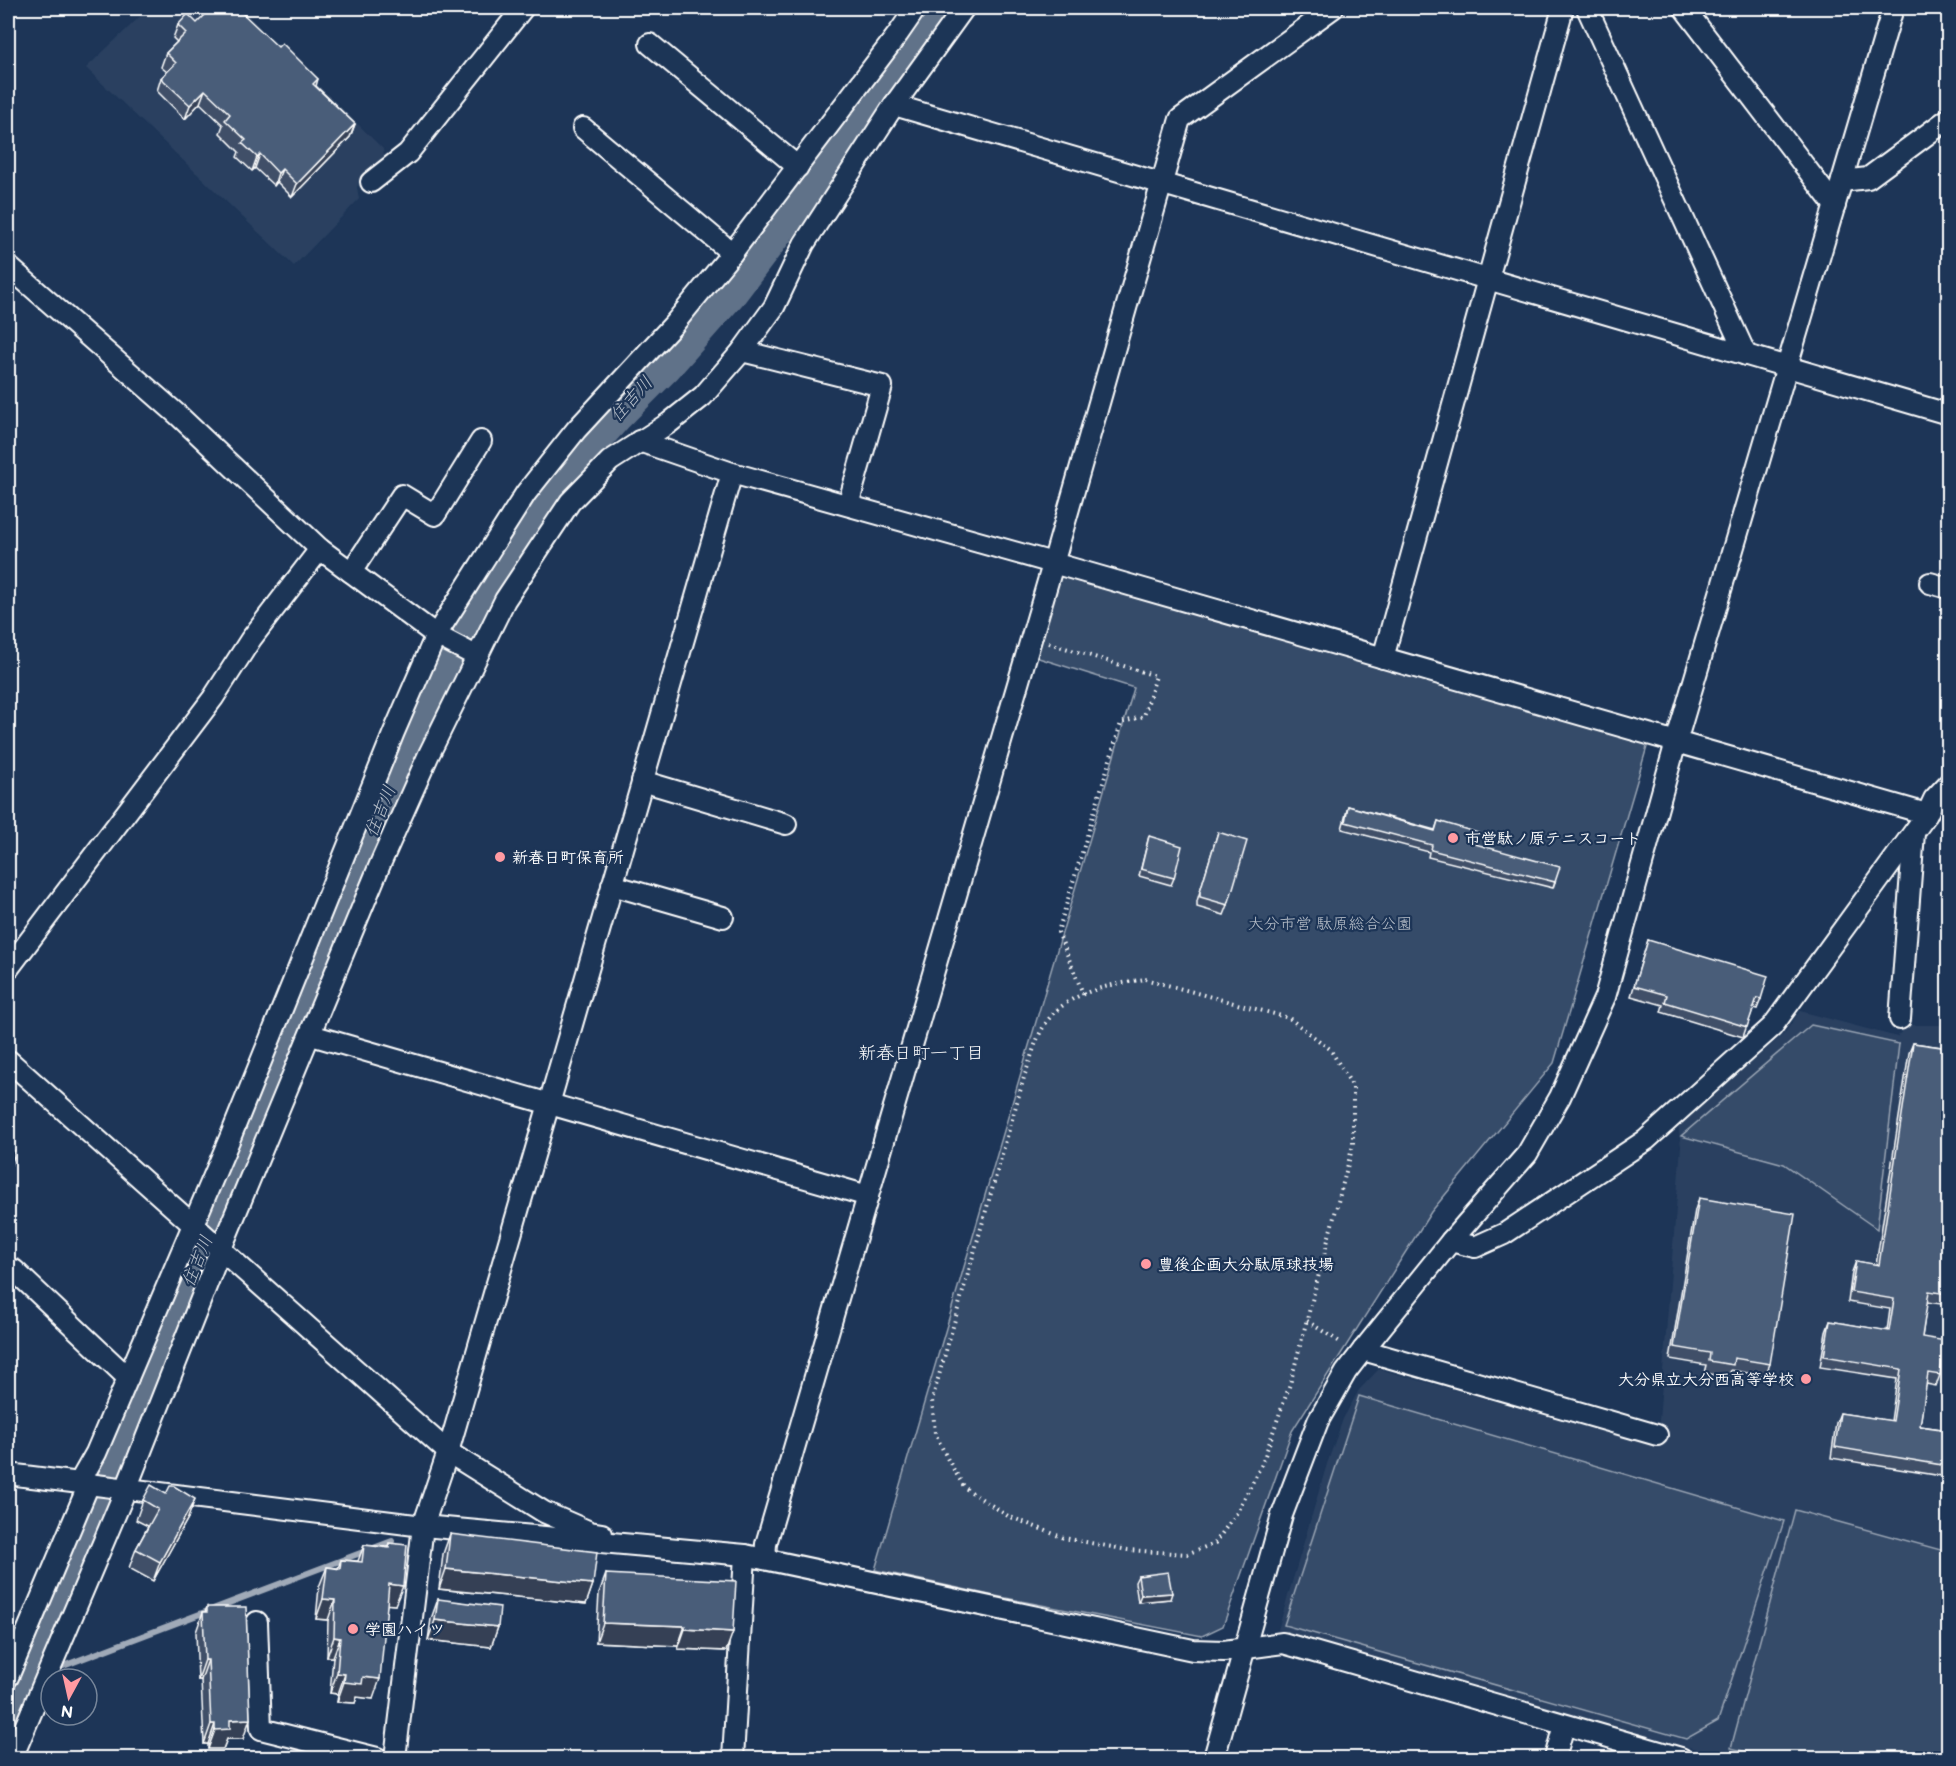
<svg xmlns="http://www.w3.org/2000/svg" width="1956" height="1766" viewBox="0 0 1956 1766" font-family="'Balsamiq Sans','Klee One',sans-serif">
<rect width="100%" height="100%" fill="#1d3557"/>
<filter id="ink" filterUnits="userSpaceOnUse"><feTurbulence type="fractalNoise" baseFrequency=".0167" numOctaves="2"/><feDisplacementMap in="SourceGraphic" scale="12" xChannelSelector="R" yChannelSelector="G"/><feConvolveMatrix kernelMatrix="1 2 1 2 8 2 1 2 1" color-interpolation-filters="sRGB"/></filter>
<g filter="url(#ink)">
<g fill="#2a4161">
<path d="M149,8H240L383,149L384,156L382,161L360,181L357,187L359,199L294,266L86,68Z"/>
<path d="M1800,1011L1897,1037L1907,1025H1948V1758H1727L1278,1630L1327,1464L1343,1419L1359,1390L1379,1369L1655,1446L1659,1421L1681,1146L1678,1125L1784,1034Z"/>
</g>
<g fill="#364b69" stroke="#9aa5b4" stroke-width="1.5">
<path d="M1056,567L1649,740L1554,1063L1431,1212L1292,1431L1223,1626L1202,1636L990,1595L875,1570L1134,688L1029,655Z"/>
<path d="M1811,1025L1899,1044L1877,1229L1784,1164L1681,1136Z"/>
<path d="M1359,1396L1784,1521L1718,1721L1686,1739L1284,1625Z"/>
<path d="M1795,1510L1948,1552V1758H1771L1731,1748Z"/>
</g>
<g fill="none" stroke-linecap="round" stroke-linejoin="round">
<g stroke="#a0aab8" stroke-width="6">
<path d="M58,1668L392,1541"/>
<path d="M24,1681L32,1678"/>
</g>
<path stroke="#617289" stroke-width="36" d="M8,1725L398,766L462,635L505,557L540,506L576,459L615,415L664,366L732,289L944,8"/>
<defs>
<g id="minor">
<path d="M1587,8L1746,355"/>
<path d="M1684,8L1835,206"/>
<path d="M650,44L798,167"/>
<path d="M894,105L1948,414"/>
<path d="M583,128L732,253"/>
<path d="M1842,181L1868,178L1948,119"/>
<path d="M371,182L408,153L523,8"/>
<path d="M8,266L178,415L320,549L436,635L476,656"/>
<path d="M742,351L882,386L848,505"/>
<path d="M639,441L732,473L1053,563L1927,814"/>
<path d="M351,572L402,495L435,515L481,441"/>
<path d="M1930,583L1948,588"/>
<path d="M1383,658L1563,8"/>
<path d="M642,781L786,824"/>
<path d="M612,885L723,917"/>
<path d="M8,969L213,698L251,639L320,549"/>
<path d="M1900,1019L1914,833"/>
<path d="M311,1035L868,1196"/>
<path d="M8,1060L448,1452L544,1512L590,1532L602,1534"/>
<path d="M1451,1241L1475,1247L1504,1234L1646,1140L1772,1027L1927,814L1934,799L1948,784"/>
<path d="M14,1270L128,1378"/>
<path d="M1363,1350L1657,1435"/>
<path d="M8,1474L423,1526L745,1555L1193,1650L1224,1651L1283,1643L1681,1758"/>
<path d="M79,1483L96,1453L230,1138L394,732L436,635L526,493L576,430L674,324L732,253L898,34L916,8"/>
<path d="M765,1559L766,1544L1051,571L1180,119L1333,8"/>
<path d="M257,1622L261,1729L377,1758"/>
<path d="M8,1677L89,1484"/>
<path d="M12,1758L126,1489L220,1251L381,862L429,754L505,600L570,502L610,461L669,423L703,396L742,351L774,307L804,244L894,105L964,8"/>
<path d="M395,1758L423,1526L448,1452L732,473"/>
<path d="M733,1758L745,1555"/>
<path d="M1214,1758L1282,1515L1318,1421L1346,1372L1363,1350L1451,1241L1527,1154L1560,1097L1605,997L1676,742L1893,8"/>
<path d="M1555,1758L1564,1725"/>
</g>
</defs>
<use href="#minor" stroke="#fff" stroke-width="24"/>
<g stroke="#fff" stroke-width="4" stroke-dasharray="1.5 4.5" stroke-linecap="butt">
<path d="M1049,643L1156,676L1144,716L1121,723L1058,932L1084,996"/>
<path d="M1145,979L1289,1018L1330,1049L1353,1087V1145L1290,1384L1262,1464L1236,1514L1215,1543L1187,1554L1128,1550L1064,1538L1008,1516L965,1488L948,1460L935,1433L932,1400L1025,1074C1031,1059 1035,1040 1044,1026C1064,992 1109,985 1145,979Z"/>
<path d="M1307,1321L1340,1342"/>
</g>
<use href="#minor" stroke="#1d3557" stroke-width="20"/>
</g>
<g fill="#405068" stroke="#fff" stroke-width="1.5">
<path d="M197,23L278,47L318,79L316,86L355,124L350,137L292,197L277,182L274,186L255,168L252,171L237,157L239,152L220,133L223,125L200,103L185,119L157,91L161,78L167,72L161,67L166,53L177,42L173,38L178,25Z"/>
<path d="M1348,806L1435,830L1438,821L1475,844L1555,882L1553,888L1428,857L1429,852L1342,829Z"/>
<path d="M1218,832L1228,905L1224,915L1197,907V901Z"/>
<path d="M1149,836L1174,878L1171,885L1139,876Z"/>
<path d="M1648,940L1761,999L1757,1009L1753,1008L1743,1037L1661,1012L1663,1005L1631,996Z"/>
<path d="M1913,1043L1948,1048V1305L1927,1302L1922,1337L1940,1375L1936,1386L1926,1384L1920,1426L1948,1430V1477L1831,1458L1836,1423L1840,1413L1891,1421L1897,1379L1820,1367L1826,1332L1830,1321L1887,1331L1890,1309L1848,1302L1852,1272L1856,1261L1876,1265L1909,1053Z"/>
<path d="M1699,1198L1770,1364L1765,1376L1731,1370L1728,1377L1704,1373L1706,1365L1670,1359L1695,1210Z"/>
<path d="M143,1500L188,1518L153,1581L129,1568L136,1549L148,1526L136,1520Z"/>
<path d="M450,1534L593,1584L586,1604L439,1589L443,1554Z"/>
<path d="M389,1543L395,1605L387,1604L373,1699L357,1697L355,1703L337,1702L338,1694L330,1693L333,1657H327L328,1620L316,1619L319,1587L327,1567L338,1568L341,1560L358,1561L364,1545L388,1547Z"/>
<path d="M606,1574L726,1651L678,1649V1646L596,1642L599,1593Z"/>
<path d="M1138,1576L1170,1599L1138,1602L1135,1582Z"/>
<path d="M438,1599L498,1627L491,1647L428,1640L431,1619Z"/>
<path d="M207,1607L243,1739H227L223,1749H208V1744H204L201,1680H198L196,1632L203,1612H205Z"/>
</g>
<g fill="#344155" stroke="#fff" stroke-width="1.5">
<path d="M205,90L200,103L185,119L190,105Z"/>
<path d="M355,124L350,137L292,197L297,184Z"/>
<path d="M260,154L255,168L252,171L257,157Z"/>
<path d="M282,169L277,182L274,186L278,173Z"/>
<path d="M14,1151L11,1160L14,1157L10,1167L8,1170V1163L11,1154Z"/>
<path d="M195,1499L188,1518L153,1581L160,1562Z"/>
<path d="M446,1569L593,1584L586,1604L439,1589Z"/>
<path d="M389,1584L403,1586L395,1605L381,1604Z"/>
<path d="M1172,1593L1170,1599L1138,1602L1141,1595Z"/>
<path d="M323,1599L335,1600L328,1620L316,1619Z"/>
<path d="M435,1620L498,1627L491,1647L428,1640Z"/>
<path d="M603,1623L685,1626L678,1646L596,1642Z"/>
<path d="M685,1629L733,1632L726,1651L678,1649Z"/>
<path d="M334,1637L340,1638L333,1657H327Z"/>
<path d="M205,1660H208L201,1680H198Z"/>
<path d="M337,1673L345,1674L338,1694L330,1693Z"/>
<path d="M363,1677L380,1679L373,1699L357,1697L355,1703L337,1702L344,1682Z"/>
<path d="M250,1719L243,1739H227L223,1749H208L215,1730L230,1720Z"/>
<path d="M211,1724H215L208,1744H204Z"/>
</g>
<g fill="#4a5d79" stroke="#fff" stroke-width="1.5">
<path d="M212,8H237L278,47L282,43L318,79L313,84L355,124L297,184L282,169L278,173L260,154L257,157L242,143L246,140L225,120L230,114L205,90L190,105L161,78L176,63L166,53L186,33L178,25L188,14L197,23Z"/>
<path d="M1348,806L1435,831L1438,821L1478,833L1475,844L1560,867L1555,882L1431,850L1432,845L1345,822Z"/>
<path d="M1218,832L1247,841L1228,905L1200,897V891Z"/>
<path d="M1149,836L1182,846L1174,878L1141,869Z"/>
<path d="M1648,940L1768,976L1761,999L1757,998L1747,1027L1665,1002L1667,995L1634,986Z"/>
<path d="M1913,1043L1948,1048V1294L1929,1291L1922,1337L1946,1341L1940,1375L1928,1373L1920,1426L1948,1430V1466L1835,1447L1840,1413L1893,1421L1901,1369L1824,1356L1830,1321L1889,1331L1894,1299L1851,1292L1856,1261L1879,1265Z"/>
<path d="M8,1144L14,1151L11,1154L14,1157L8,1163Z"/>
<path d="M1699,1198L1795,1214L1770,1364L1734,1358L1733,1365L1709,1361L1710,1353L1674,1347Z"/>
<path d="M151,1485L166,1494L170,1486H174L195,1499L160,1562L136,1549L158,1509L143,1500Z"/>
<path d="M450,1534L597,1552L593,1584L446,1569Z"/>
<path d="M389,1543L407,1545L403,1586L389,1584L380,1679L363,1677L362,1684L344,1682L345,1674L337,1673L340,1638L334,1637L335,1600L323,1599L327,1567L340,1569L341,1560L362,1562L364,1545L389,1548Z"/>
<path d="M1168,1572L1172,1593L1141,1595L1138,1576Z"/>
<path d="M606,1574L736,1581L733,1632L685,1629V1626L603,1623Z"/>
<path d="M438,1599L500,1607L498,1627L435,1620Z"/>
<path d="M207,1607H246L250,1719L230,1720V1729L215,1730V1724H211L208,1660H205L203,1612H207Z"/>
</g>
</g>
<g fill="#ff9aa2" stroke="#1d3557" stroke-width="2">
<circle cx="1453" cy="838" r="6"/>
<circle cx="500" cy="857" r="6"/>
<circle cx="1146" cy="1264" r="6"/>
<circle cx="1806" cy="1379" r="6"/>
<circle cx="353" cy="1629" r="6"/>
</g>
<g text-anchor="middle" stroke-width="4.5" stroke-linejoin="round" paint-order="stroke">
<g font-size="16" font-weight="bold" fill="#fff" stroke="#1d3557" text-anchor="start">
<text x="1465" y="844">市営駄ノ原テニスコート</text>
<text x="512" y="863">新春日町保育所</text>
<text x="1158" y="1270">豊後企画大分駄原球技場</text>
<text x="1794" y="1385" text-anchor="end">大分県立大分西高等学校</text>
<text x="365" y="1635">学園ハイツ</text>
</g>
<g font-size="16" fill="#b9c0ca" stroke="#1d3557">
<text x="1330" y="929">大分市営 駄原総合公園</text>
</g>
<g font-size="18" font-style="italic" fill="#b8c0ca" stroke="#1d3557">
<text transform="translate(631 399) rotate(-48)" y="6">住吉川</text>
<text transform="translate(380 811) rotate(-68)" y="6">住吉川</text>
<text transform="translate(197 1261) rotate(-68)" y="6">住吉川</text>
</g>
<g font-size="18" fill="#fff" stroke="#1d3557">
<text x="921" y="1059">新春日町一丁目</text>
</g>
</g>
<rect width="1956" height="1766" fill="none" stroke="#1d3557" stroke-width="30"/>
<rect x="15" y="15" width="1926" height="1736" fill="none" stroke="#fff" stroke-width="2" filter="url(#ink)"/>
<g transform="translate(69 1697) rotate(188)"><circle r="28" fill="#1d3557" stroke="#77869a" stroke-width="1.5"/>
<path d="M0-4.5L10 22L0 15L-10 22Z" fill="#ff9aa2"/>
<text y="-9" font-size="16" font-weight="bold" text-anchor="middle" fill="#ffffff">N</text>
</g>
</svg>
